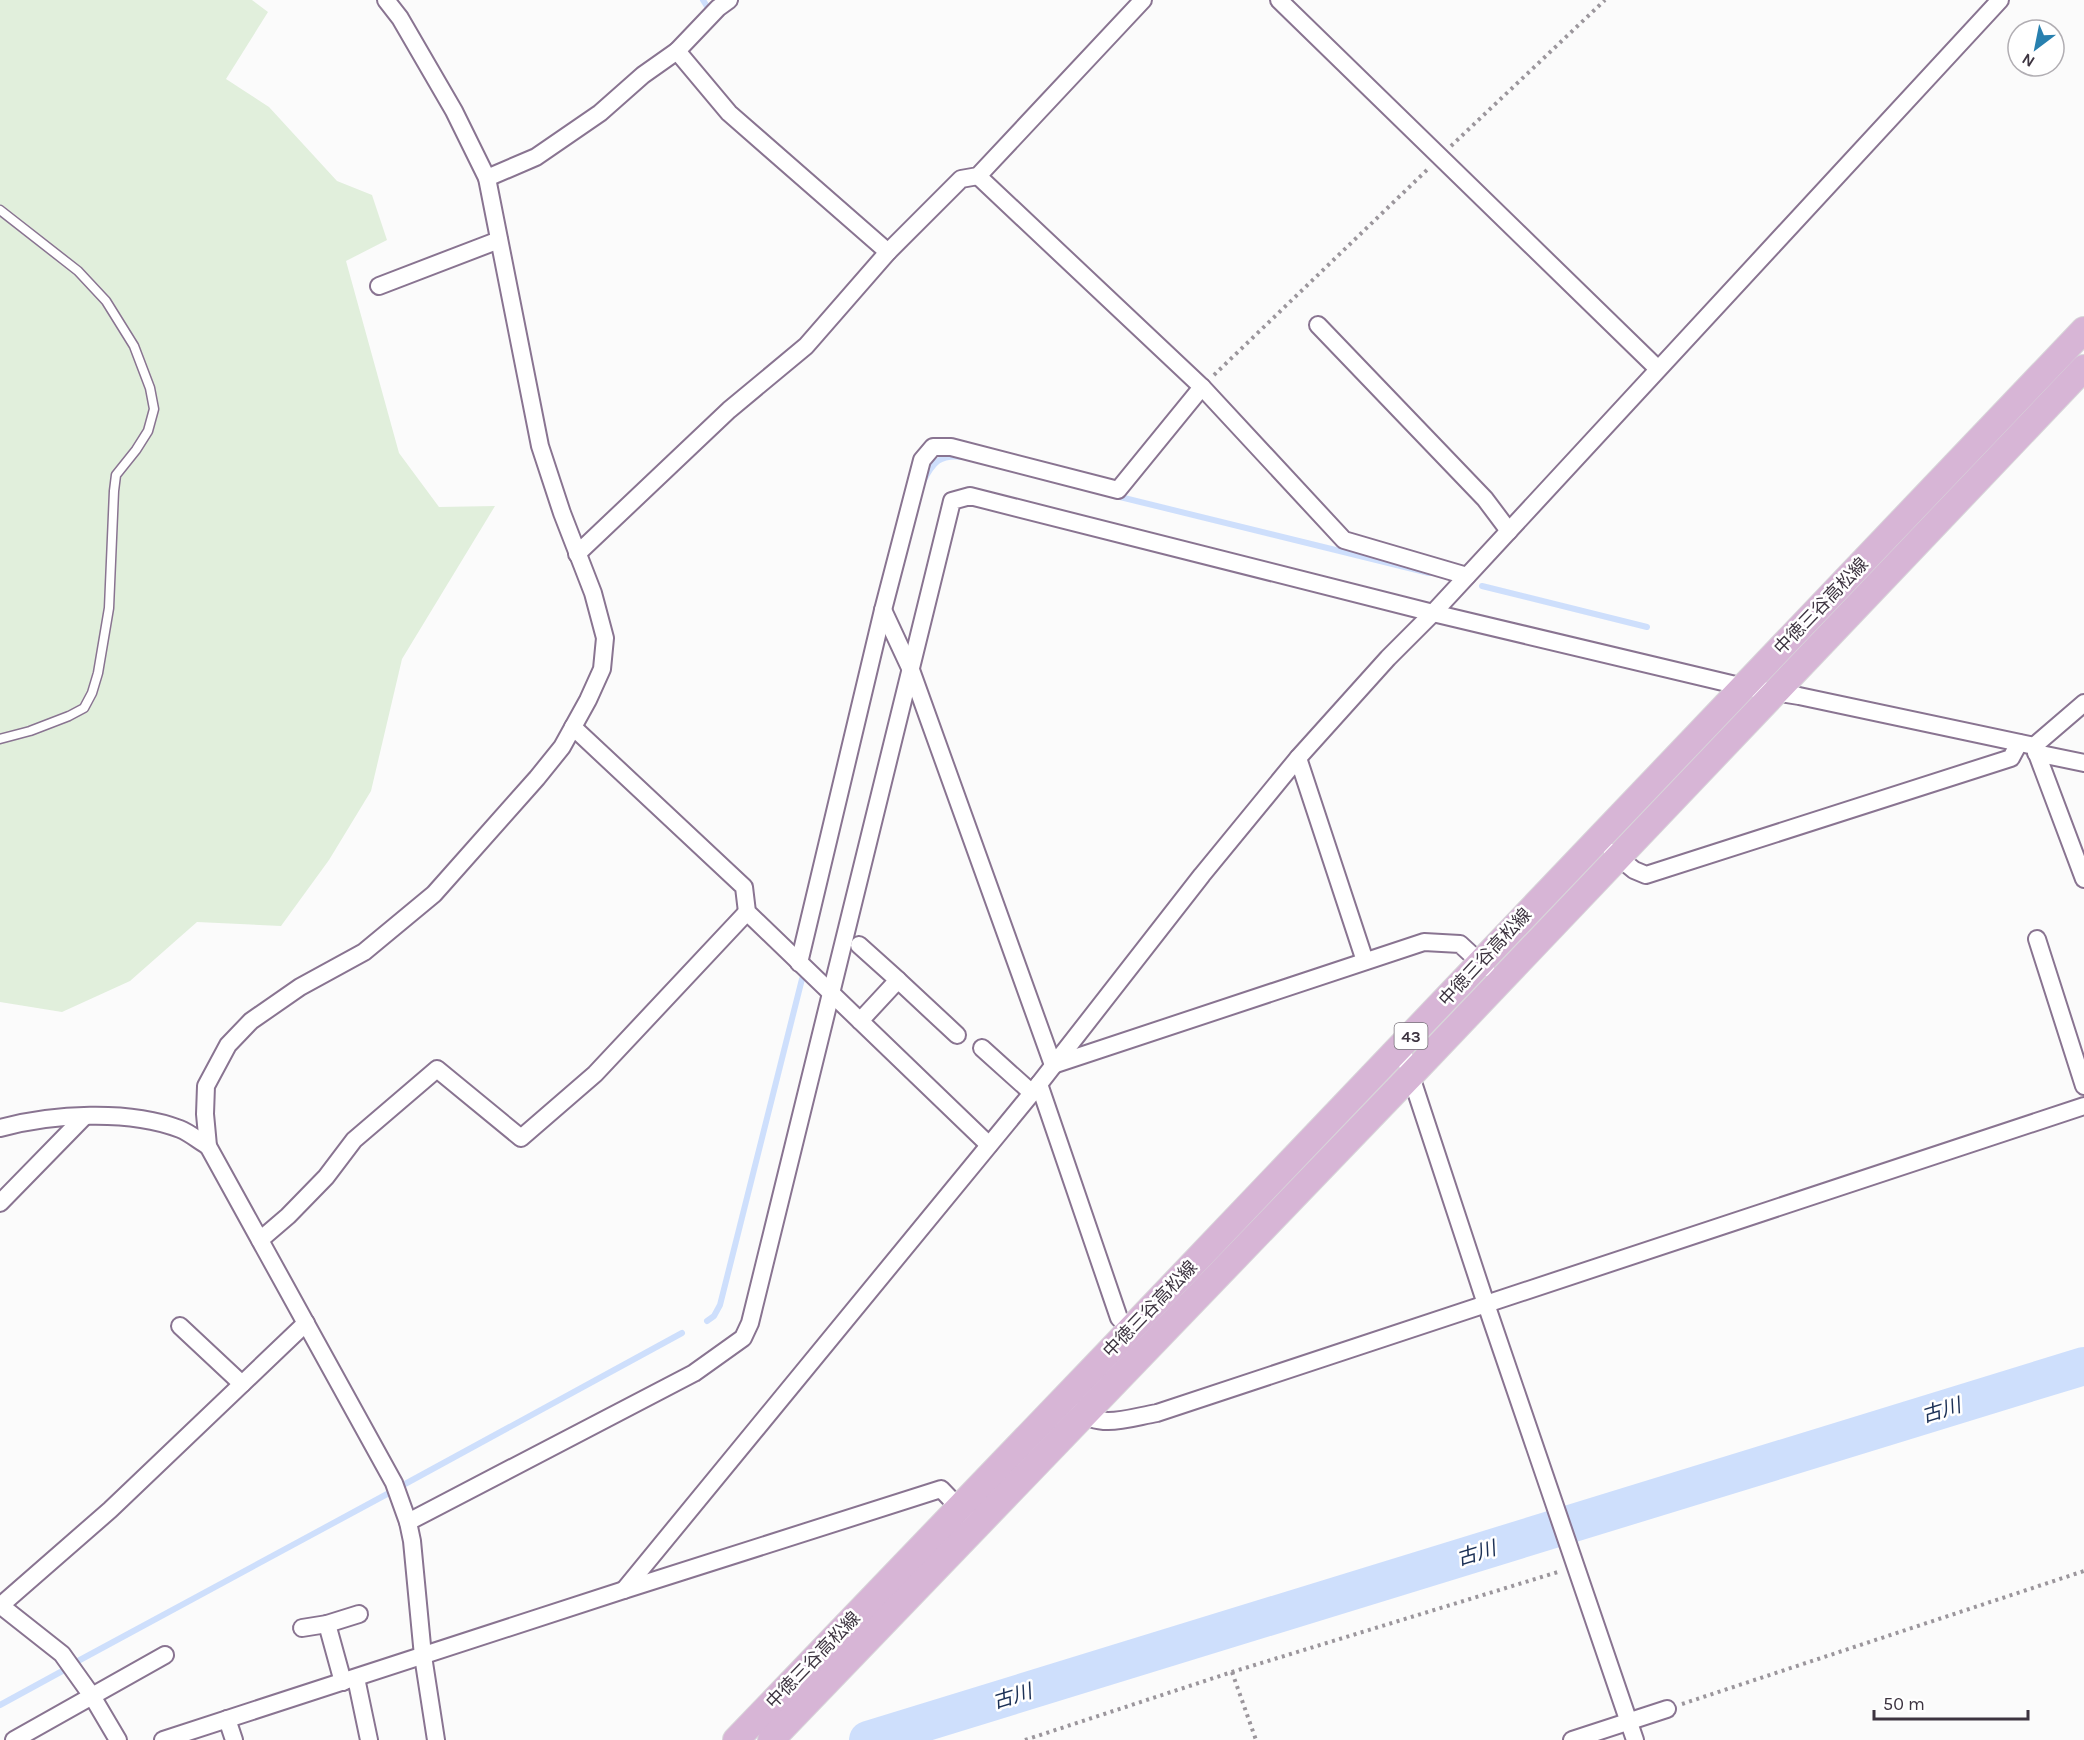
<svg xmlns="http://www.w3.org/2000/svg" width="2084" height="1740" viewBox="0 0 2084 1740" font-family="Karla,'Noto Sans JP',sans-serif">
<rect width="100%" height="100%" fill="#fbfbfb"/>
<path fill="#e1efdc" d="M0,0H252L268,12L226,79L269,107L337,181L372,195L387,240L346,261L399,453L439,507L495,506L402,659L371,791L329,860L281,926L197,922L130,981L62,1012L0,1002Z"/>
<g fill="none" stroke-linecap="round" stroke-linejoin="round">
<g stroke="#cedffc" stroke-width="6">
<path d="M703,0L711,13"/>
<path d="M923,482C933,462 940,454 963,457"/>
<path d="M1116,496L1429,573"/>
<path d="M1482,586L1647,627"/>
<path d="M707,1321L714,1316L720,1305L802,979"/>
<path d="M405,1484L682,1333"/>
<path d="M78,1661L389,1493"/>
<path d="M0,1705L66,1669"/>
</g>
<path stroke="#cedffc" stroke-width="38" d="M868,1740L2084,1366"/>
<defs>
<path id="lane" d="M0,210L78,271L106,301L134,346L150,388L154,409L148,431L136,450L116,475L114,491L109,608L98,673L92,693L84,708L69,716L30,731L0,739"/>
<g id="street">
<path d="M386,0L400,18L454,111L487,178L540,446L562,513L593,593L605,638L602,669L588,700L562,747L537,778L434,894L364,952L300,987L251,1021L228,1045L206,1086L205,1114L208,1146L394,1483L408,1522L412,1541L423,1656L436,1740"/>
<path d="M1279,0L1658,369"/>
<path d="M677,51L729,113L888,252"/>
<path d="M978,176L1202,387L1344,540L1467,576"/>
<path d="M487,178L536,157L600,113L643,75L677,51L718,8L729,0"/>
<path d="M379,286L499,240"/>
<path d="M1318,325L1485,499L1509,531"/>
<path d="M577,554L729,410L806,346L888,252L961,179L978,176L1143,0"/>
<path d="M883,610L911,670L1053,1065L1424,942L1460,944L1486,968"/>
<path d="M573,727L744,887L747,912L989,1145"/>
<path d="M2034,746L2084,703"/>
<path d="M2036,753L2084,763"/>
<path d="M1298,758L1365,961"/>
<path d="M1612,852L1634,870L1646,875L2011,758L2019,743"/>
<path d="M2037,939L2084,1086"/>
<path d="M859,945L898,980"/>
<path d="M799,963L883,610L922,460L933,447H951L1118,490L1202,387"/>
<path d="M860,1021L898,980L957,1035"/>
<path d="M1401,1046L1486,1304L1635,1740"/>
<path d="M982,1048L1032,1093"/>
<path d="M1039,1084L1119,1318L1131,1329"/>
<path d="M0,1128C52,1114 128,1109 180,1129C190,1133 199,1141 208,1146"/>
<path d="M0,1203L84,1117"/>
<path d="M260,1240L288,1216L326,1177L354,1140L437,1069L521,1138L595,1074L747,912"/>
<path d="M180,1326L242,1384"/>
<path d="M1079,1411C1100,1430 1132,1417 1157,1413L2084,1106"/>
<path d="M408,1522L694,1373L743,1338L750,1323L952,501L970,496L1433,613L1744,687L1799,696L2034,746L2084,879"/>
<path d="M624,1590L1032,1093L1202,875L1298,758L1388,658L1433,613L2000,0"/>
<path d="M0,1605L62,1654L92,1696L118,1740"/>
<path d="M0,1606L110,1510L306,1323"/>
<path d="M327,1624L343,1682"/>
<path d="M302,1628L327,1624L359,1614"/>
<path d="M356,1678L369,1740"/>
<path d="M227,1719L234,1740"/>
<path d="M14,1740L165,1655"/>
<path d="M163,1740L624,1590L941,1489L966,1515"/>
<path d="M1572,1740L1667,1709"/>
</g>
<g id="primary">
<path d="M736,1740L1104,1357L2084,330"/>
<path d="M771,1740L1411,1075L2084,368"/>
</g>
</defs>
<use href="#lane" stroke="#897491" stroke-width="11"/>
<use href="#street" stroke="#897491" stroke-width="20"/>
<use href="#primary" stroke="#d8d6d9" stroke-width="28"/>
<g stroke="#9b969c" stroke-width="4" stroke-dasharray="3 4.5" stroke-linecap="butt">
<path d="M1451,146L1605,0"/>
<path d="M1214,375L1429,168"/>
<path d="M1232,1672L1256,1740"/>
<path d="M1682,1704L2084,1571"/>
<path d="M1025,1740L1232,1672L1558,1572"/>
</g>
<use href="#lane" stroke="#fff" stroke-width="8"/>
<use href="#street" stroke="#fff" stroke-width="16"/>
<use href="#primary" stroke="#d7b5d6" stroke-width="26"/>
</g>
<g text-anchor="middle" stroke-width="5" stroke-linejoin="round" paint-order="stroke">
<rect fill="#fff" stroke="#777179" stroke-width="1.5" x="1394.5" y="1023" width="33" height="26" rx="4.5"/>
<g font-size="16" font-weight="bold" fill="#3d3440">
<text x="1411" y="1042">43</text>
</g>
<g font-size="18" fill="#3d3440" stroke="#fff">
<text transform="translate(1821 606) rotate(-46)" y="6">中徳三谷高松線</text>
<text transform="translate(1485 957) rotate(-47)" y="6">中徳三谷高松線</text>
<text transform="translate(1150 1309) rotate(-46)" y="6">中徳三谷高松線</text>
<text transform="translate(813 1660) rotate(-46)" y="6">中徳三谷高松線</text>
</g>
<g font-size="20" font-style="italic" fill="#1c3157" stroke="#fff">
<text transform="translate(1941 1410) rotate(-17)" y="7">古川</text>
<text transform="translate(1476 1553) rotate(-17)" y="7">古川</text>
<text transform="translate(1012 1696) rotate(-17)" y="7">古川</text>
</g>
</g>
<g transform="translate(2036 48) rotate(212)"><circle r="28" fill="#ffffff" stroke="#b1aeb3" stroke-width="1.5"/>
<path d="M0-4.5L10 22L0 15L-10 22Z" fill="#2880af"/>
<text y="-9" font-size="16" font-weight="bold" text-anchor="middle" fill="#3d3440">N</text>
</g>
<path d="M1874 1710v9h154v-9" fill="none" stroke="#3d3440" stroke-width="3"/>
<text x="1883" y="1710" font-size="18" fill="#3d3440" stroke="#ffffff" stroke-width="4.5" paint-order="stroke">50 m</text>
</svg>
